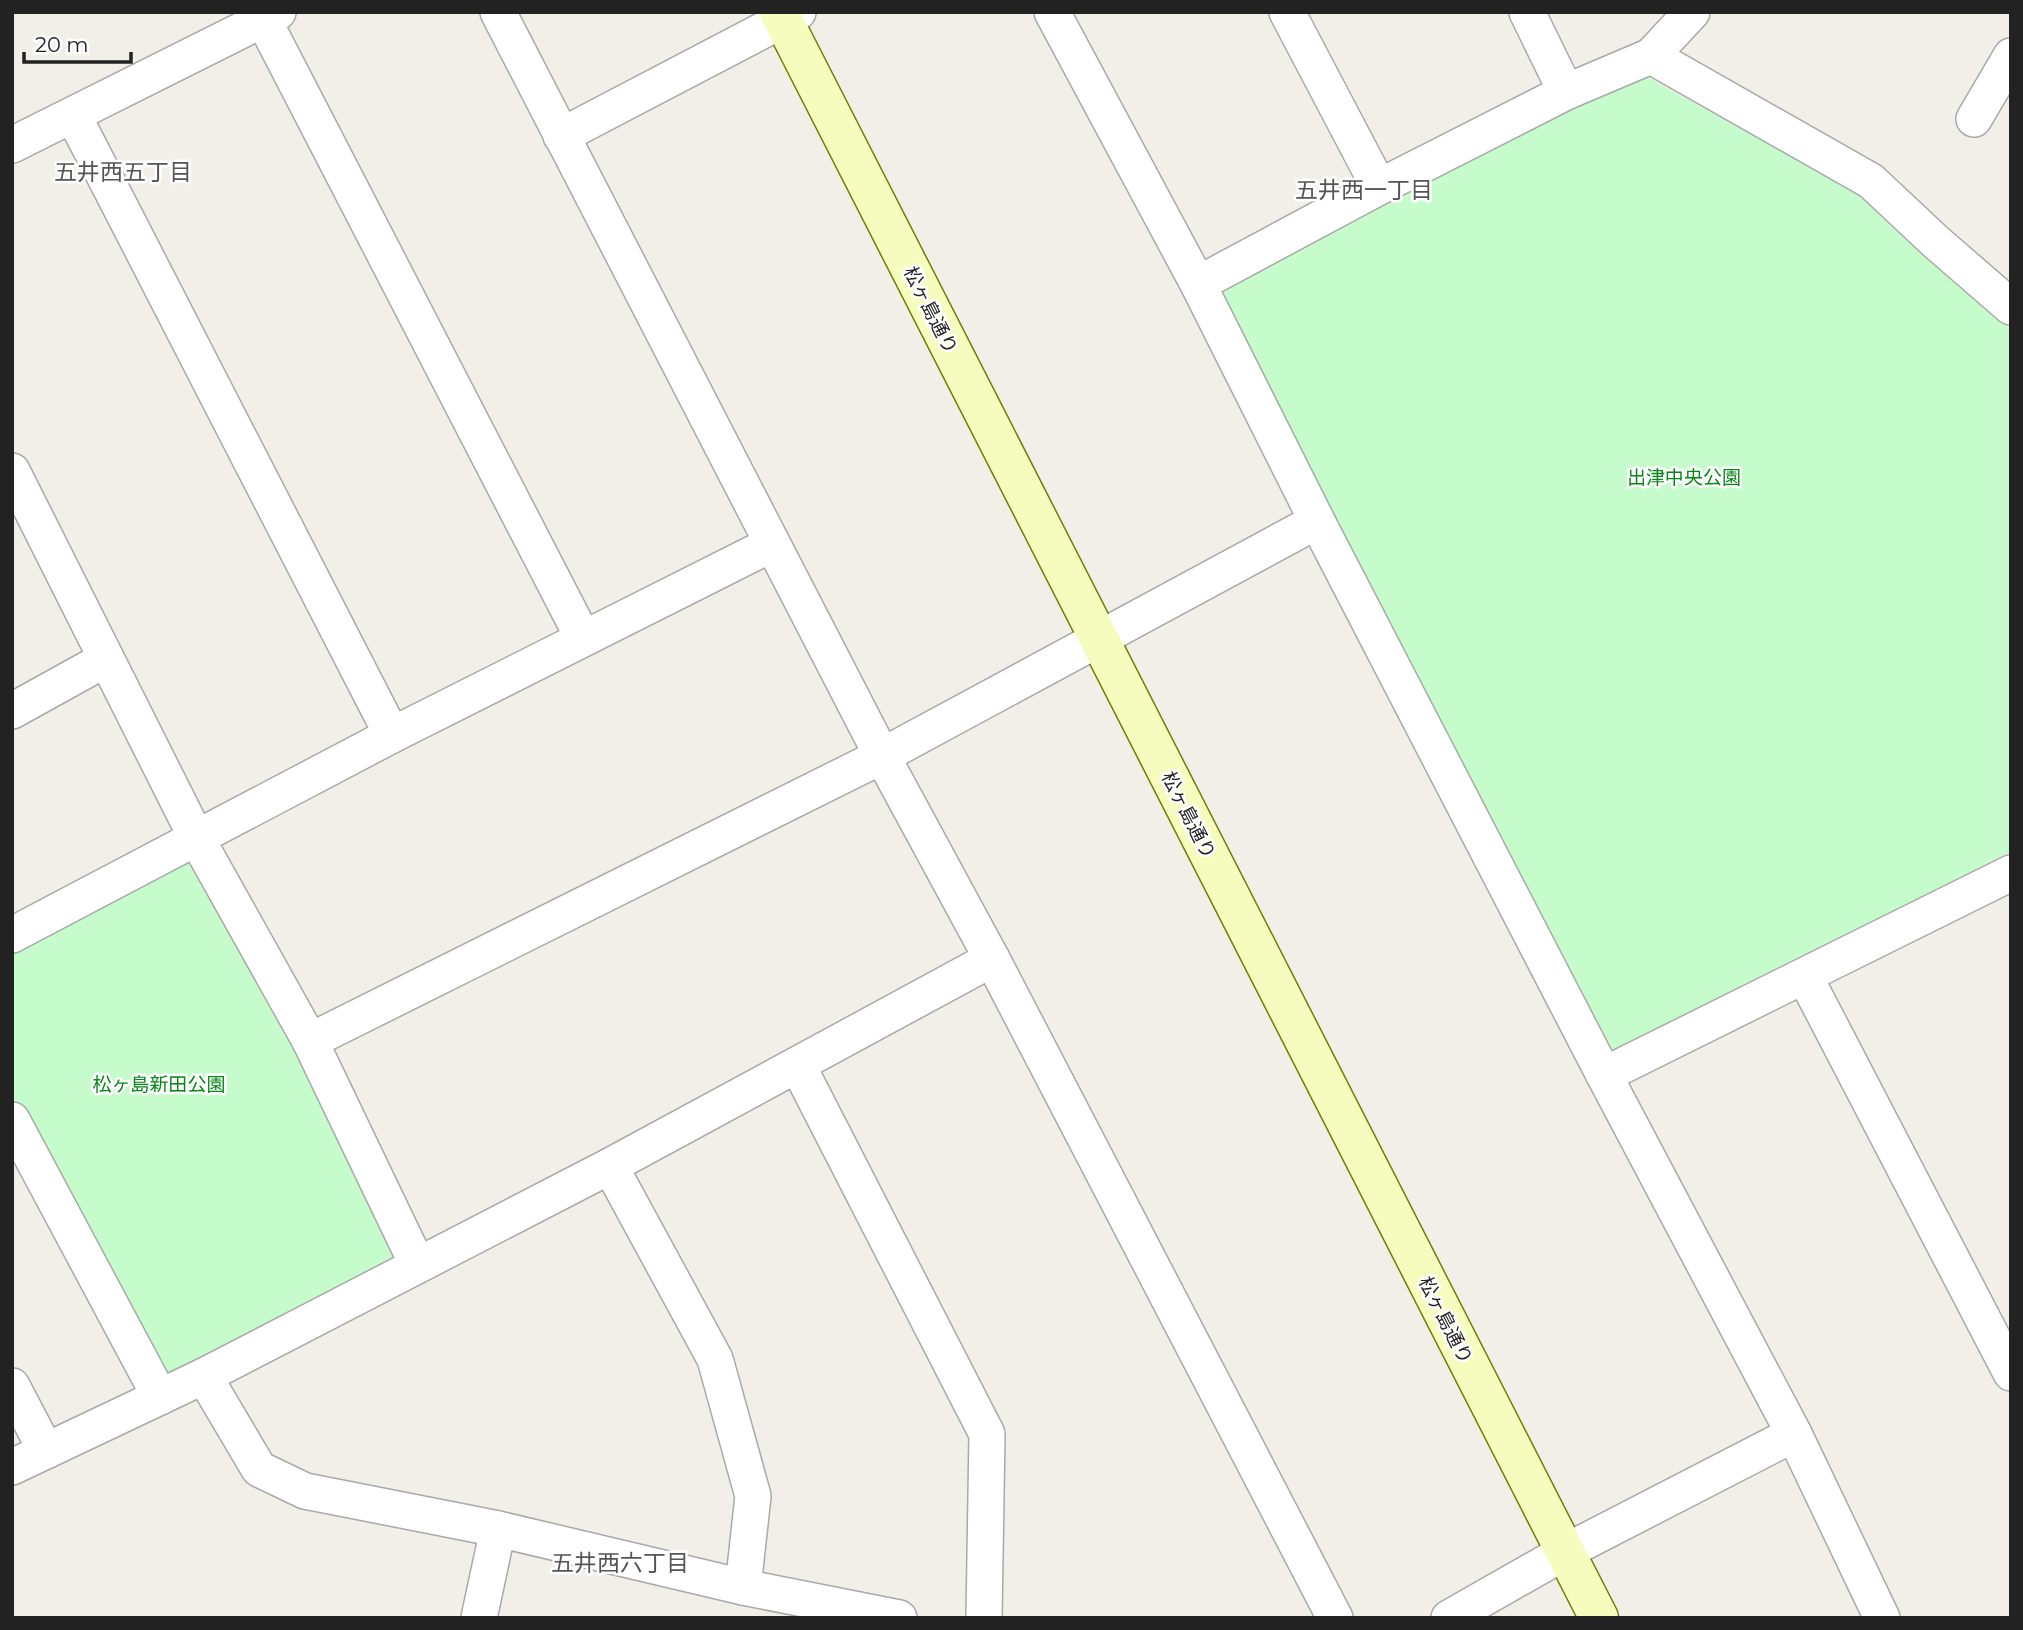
<svg xmlns="http://www.w3.org/2000/svg" width="2023" height="1630" viewBox="0 0 2023 1630" font-family="Montserrat,'Noto Sans JP',sans-serif">
<rect width="100%" height="100%" fill="#f2efe8"/>
<g fill="#c6fbcc">
<path d="M1643,75L1854,190L2011,330V851L1627,1051L1612,1049L1223,303L1224,282Z"/>
<path d="M197,839L417,1264L160,1397L12,1120V935Z"/>
</g>
<g fill="none" stroke-linecap="round" stroke-linejoin="round">
<defs>
<g id="street">
<path d="M498,12L882,756L992,959L1335,1618"/>
<path d="M1052,12L1198,284L1317,521L1604,1075L1794,1434L1882,1618"/>
<path d="M1287,12L1379,187"/>
<path d="M1527,12L1566,92"/>
<path d="M263,19L583,638"/>
<path d="M1651,56L1871,181L1936,242L2011,307"/>
<path d="M73,115L392,735"/>
<path d="M1974,119L2011,56"/>
<path d="M561,136L798,12"/>
<path d="M12,145L278,12"/>
<path d="M1198,284L1379,187L1566,92L1651,56L1692,12"/>
<path d="M12,471L197,839L310,1041L417,1264"/>
<path d="M12,711L106,659"/>
<path d="M12,935L392,735L772,544"/>
<path d="M1805,977L2011,1373"/>
<path d="M310,1041L882,756L1317,521"/>
<path d="M798,1066L987,1434L984,1618"/>
<path d="M1604,1075L2011,873"/>
<path d="M12,1120L160,1397"/>
<path d="M610,1166L715,1359L753,1496L743,1587"/>
<path d="M204,1376L259,1469L305,1491L498,1529L743,1587L899,1618"/>
<path d="M12,1386L46,1451"/>
<path d="M12,1467L204,1376L610,1166L992,959"/>
<path d="M479,1618L498,1529"/>
<path d="M1449,1618L1565,1552L1794,1434"/>
</g>
<path id="secondary" d="M779,12L1599,1618"/>
</defs>
<use href="#street" stroke="#a9a9a9" stroke-width="38"/>
<use href="#secondary" stroke="#6d8001" stroke-width="41"/>
<use href="#street" stroke="#fff" stroke-width="35"/>
<use href="#secondary" stroke="#f6fcbd" stroke-width="38"/>
</g>
<g text-anchor="middle" stroke-width="5" stroke-linejoin="round" paint-order="stroke">
<g font-size="19" fill="#222" stroke="#fff">
<text transform="translate(931 310) rotate(63)" y="7">松ヶ島通り</text>
<text transform="translate(1189 815) rotate(63)" y="7">松ヶ島通り</text>
<text transform="translate(1446 1320) rotate(63)" y="7">松ヶ島通り</text>
</g>
<g font-size="19" fill="#088718" stroke="#fff">
<text x="1684" y="484">出津中央公園</text>
<text x="159" y="1091">松ヶ島新田公園</text>
</g>
<g font-size="23" fill="#555" stroke="#fff">
<text x="123" y="180">五井西五丁目</text>
<text x="1364" y="198">五井西一丁目</text>
<text x="620" y="1571">五井西六丁目</text>
</g>
</g>
<rect width="2023" height="1630" fill="none" stroke="#222222" stroke-width="28"/>
<path d="M24 52v10h107v-10" fill="none" stroke="#222222" stroke-width="3.5"/>
<text x="35" y="52" font-size="21" fill="#222222" stroke="#ffffff" stroke-width="5" paint-order="stroke">20 m</text>
</svg>
